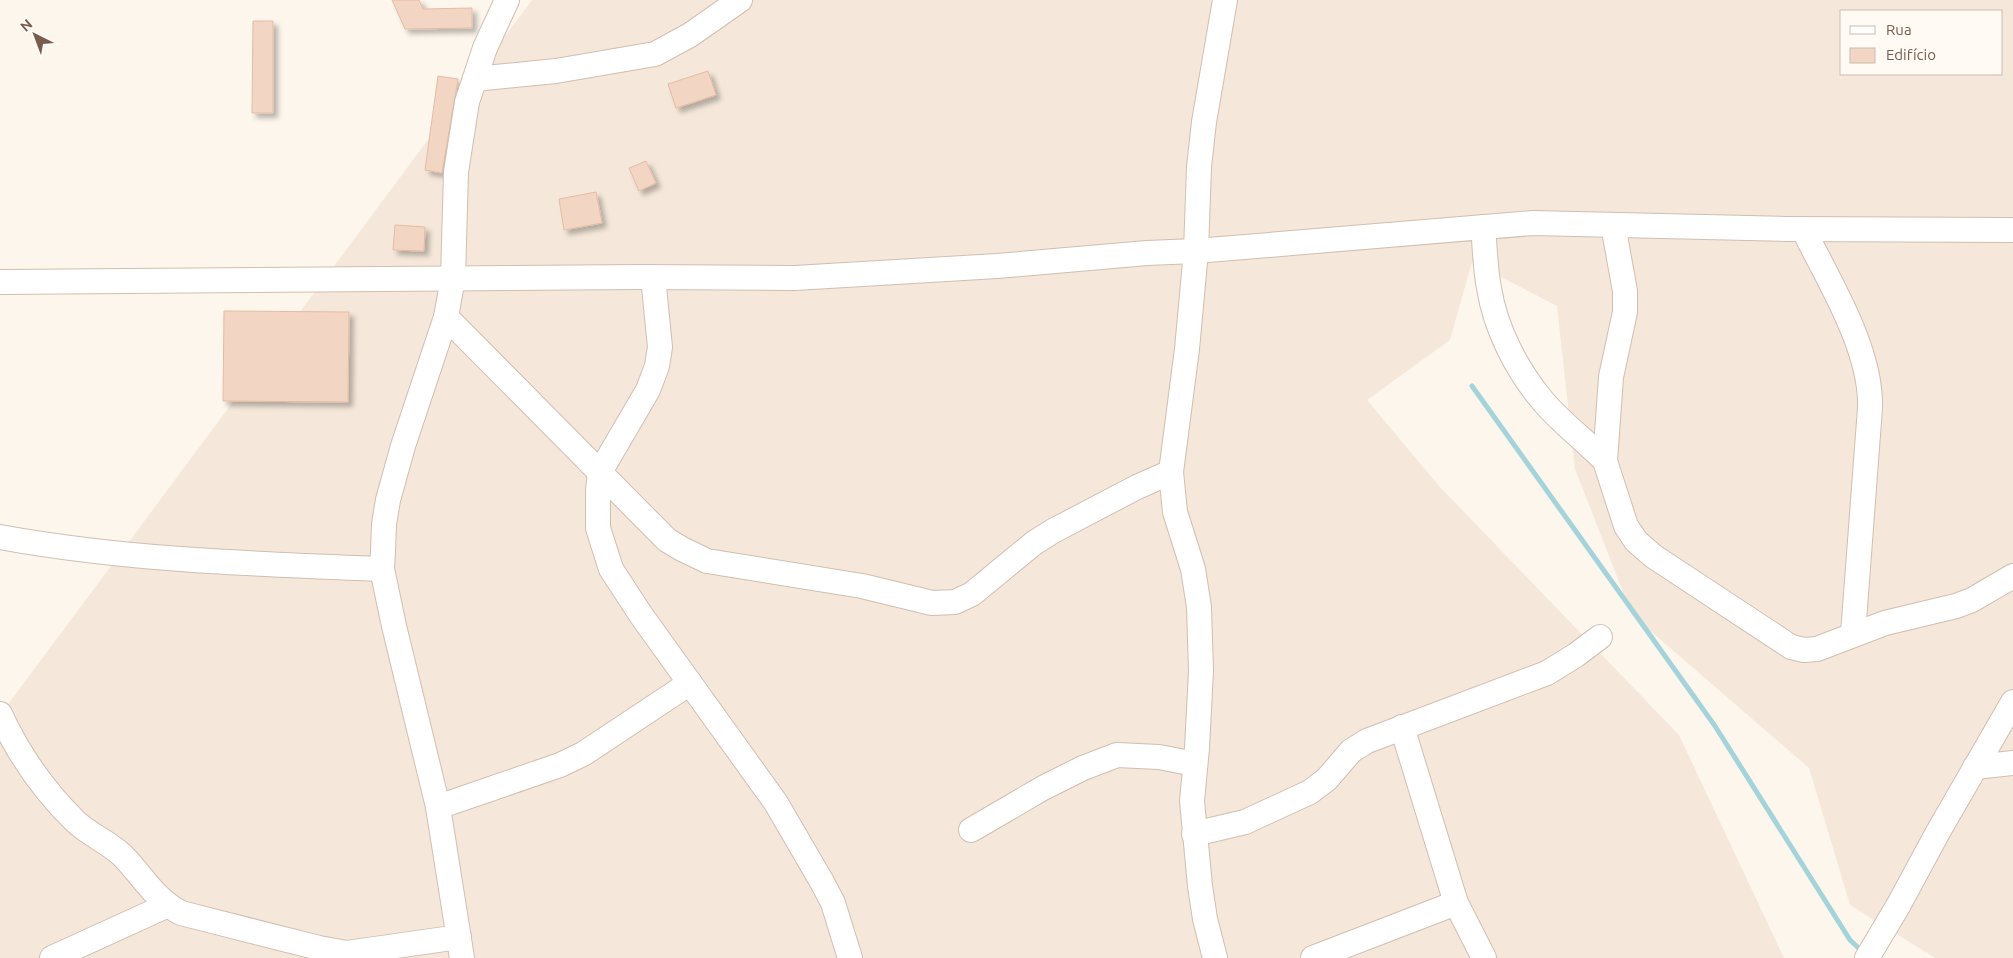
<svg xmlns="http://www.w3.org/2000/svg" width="2013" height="958" viewBox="0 0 2013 958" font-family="Ubuntu,sans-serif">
<defs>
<filter id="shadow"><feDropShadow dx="4.5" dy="4.5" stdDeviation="2.5" flood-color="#0004"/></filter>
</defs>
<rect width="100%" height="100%" fill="#fdf6ec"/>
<path fill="#f5e8da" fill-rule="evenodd" d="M532,0H2013V958H1935L1850,905L1809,768L1632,615L1575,469L1557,306L1472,262L1450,340L1367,400L1439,486L1679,735L1784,958H0V715ZM1842,11H2002V74H1842Z"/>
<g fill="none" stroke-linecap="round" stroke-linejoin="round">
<path stroke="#a5d3da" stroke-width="5" d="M1472,386L1715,726L1850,940L1864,953"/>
</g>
<g fill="#f3d5c3" stroke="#e6bba3" filter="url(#shadow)">
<path d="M392,0H419L423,9L472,8V28L405,29Z"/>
<path d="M253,21H273V113H252Z"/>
<path d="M708,71L716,95L676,108L668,84Z"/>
<path d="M438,76L458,79L442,173L425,170Z"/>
<path d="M646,161L656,183L639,191L629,168Z"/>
<path d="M596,192L602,223L564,230L559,199Z"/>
<path d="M395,225L425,227L424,251L393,250Z"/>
<path d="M224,311L349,312L348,402L223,401Z"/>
</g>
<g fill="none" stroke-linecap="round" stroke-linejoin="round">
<defs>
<g id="minor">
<path d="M475,79L556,71L655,54L690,35L740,0"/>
<path d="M1613,225L1625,291V312L1611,377L1605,461L1626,526L1636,541L1653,556L1791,647L1804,650L1817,649L1885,623L1956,606L1972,600L2013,576"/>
<path d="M1483,227C1485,247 1485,268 1489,288C1495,327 1516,369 1542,400C1560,422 1585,440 1605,461"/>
<path d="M1803,229C1829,281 1872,350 1870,408L1853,634"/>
<path d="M653,277L660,347L657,366L648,390L600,472L598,490V528L611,569L641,615L776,803L822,882L833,903L850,958"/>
<path d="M0,282L641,277L795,278L997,266L1147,253L1196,251L1533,223L1787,229L2013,230"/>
<path d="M446,317L667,540L682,549L707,561L862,586L932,603L955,602L972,594L1034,543L1053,531L1137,487L1171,472"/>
<path d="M0,537C126,560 254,564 382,569"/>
<path d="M0,714C18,753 45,792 76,822C90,835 108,842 122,855C143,876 154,899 181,913L319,948L347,953L459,937"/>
<path d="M1402,727L1456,903L1484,958"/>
<path d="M1975,767L2013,763"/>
<path d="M438,807L560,765L583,754L690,683"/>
<path d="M971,830L1043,788L1083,768L1117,755L1159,757L1195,764"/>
<path d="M1194,834L1245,822L1310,792L1327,779L1351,751L1367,741L1547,673L1576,655L1600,637"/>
<path d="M52,958L166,906"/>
<path d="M462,958L438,807L394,626L382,569L383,551L384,524L388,500L403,446L446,317L453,278L456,172L467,102L485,48L507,0"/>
<path d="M1215,958L1205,919L1200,886L1192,801L1197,748L1201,671L1199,607L1193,569L1175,512L1171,472L1187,349L1196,251L1199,167L1204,122L1225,0"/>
<path d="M1313,958L1456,903"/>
<path d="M1867,958L1898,906L1938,832L2013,702"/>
</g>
</defs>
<use href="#minor" stroke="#d1beb0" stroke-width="26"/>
<use href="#minor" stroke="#fff" stroke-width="24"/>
</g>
<rect x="1840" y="10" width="162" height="65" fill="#fffaf3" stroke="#cabbb1"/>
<rect x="1850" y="26" width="25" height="8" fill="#ffffff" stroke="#cabbb1"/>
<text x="1886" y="35" font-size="15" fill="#7a5c4d">Rua</text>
<rect x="1850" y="48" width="25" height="15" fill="#f3d5c3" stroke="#cabbb1"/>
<text x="1886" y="60" font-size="15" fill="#7a5c4d">Edifício</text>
<g transform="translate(35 35) rotate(318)" stroke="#fffaf3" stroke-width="4" paint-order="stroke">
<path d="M0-4L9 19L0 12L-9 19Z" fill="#7a5c4d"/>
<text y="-8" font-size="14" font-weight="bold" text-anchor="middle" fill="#7a5c4d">N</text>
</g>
</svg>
